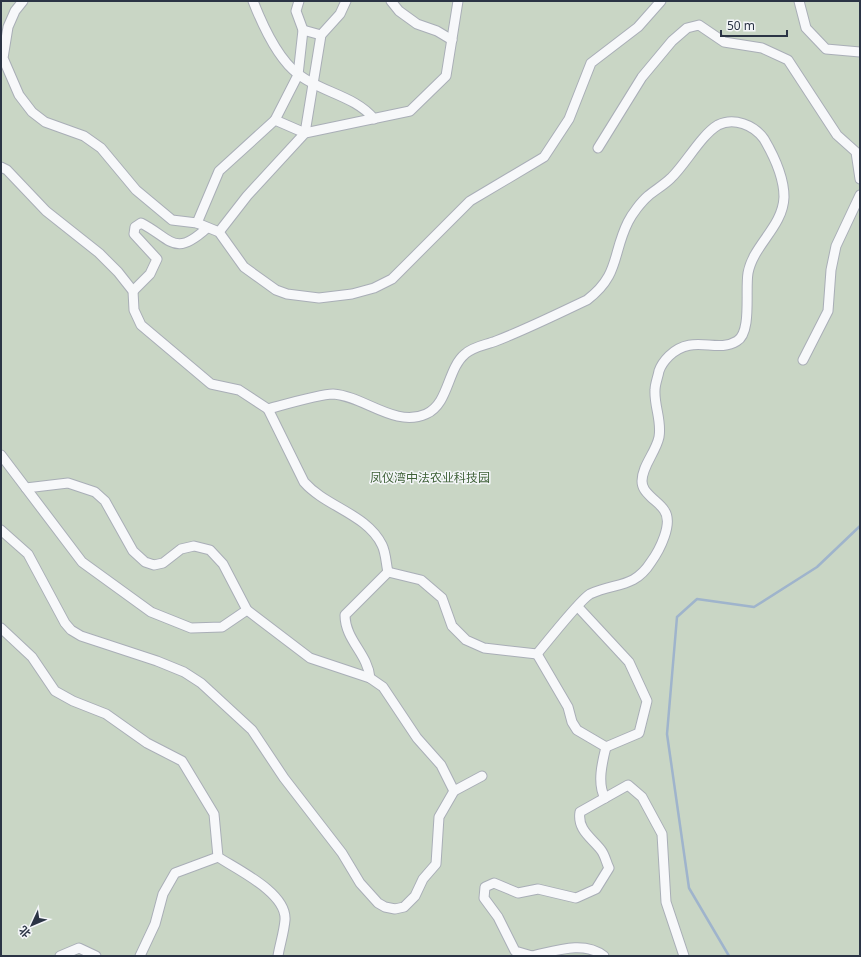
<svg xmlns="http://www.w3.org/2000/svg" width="861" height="957" viewBox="0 0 861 957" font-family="'Noto Sans','Noto Sans SC',sans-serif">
<rect width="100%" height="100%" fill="#e4e7ec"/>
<rect fill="#c9d6c5" x="1" y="1" width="859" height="955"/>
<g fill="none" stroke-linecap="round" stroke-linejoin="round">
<path stroke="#9fb4cc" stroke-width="2.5" d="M729,956L689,888L667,734L677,617L697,599L754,607L817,567L860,526"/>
<defs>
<g id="minor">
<path d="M23,1L15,11L8,27L3,58L19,95L32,112L45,122L84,136L101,148L136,190L172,220L197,223L219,232L244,267L276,290L287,294L319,298L352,294L374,288L392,279L470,201L544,157L569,119L591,63L638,27L661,1"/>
<path d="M253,1C262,24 278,59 298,74C320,92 356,96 374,119"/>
<path d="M391,1L399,11L417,24L437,31L452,40"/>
<path d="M799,1L806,28L826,49L860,52"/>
<path d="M303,30L321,35"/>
<path d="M275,120L298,75L303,30L296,11L299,1"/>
<path d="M598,148L642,77L672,41L687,28L699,25L724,42L762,48L788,60L837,135L856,152L860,179"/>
<path d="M1,167L7,170L46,211L99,253L118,272L133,291L134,310L141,325L211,384L239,390L268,409C283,405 320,394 333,394C364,396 395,428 426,414C449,404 447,369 465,354C474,346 486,345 496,341C527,329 557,314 587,300C620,275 612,254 628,222C632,214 641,202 648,196C655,190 664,185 671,178C685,165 701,135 718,125C734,117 754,125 764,139C774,156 784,177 784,197C783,227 753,245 748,273C745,291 752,332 737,341C716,354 693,333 669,356C665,360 661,365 659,371C658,377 655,384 655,390C654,406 662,421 659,437C656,452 642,466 642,481C642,488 646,492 651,497C655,501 661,505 664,510C674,523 659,551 651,562C634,589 615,582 590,594C581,599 546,643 537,654L484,648L466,640L452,626L442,598L421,580L388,572"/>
<path d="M197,223L219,171L275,120L305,133L321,35L340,14L346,1"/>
<path d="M219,232L247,196L305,133L410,111L446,76L458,1"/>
<path d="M133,291L150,274L157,259L134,234L135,227L141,223C172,239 174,258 207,228"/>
<path d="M803,360L828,311L831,270L836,246L860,195"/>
<path d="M268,409L304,482C326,507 367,514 382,545C386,553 386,564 388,572L345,615C345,640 368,654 370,678"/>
<path d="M1,455L82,562L151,612L191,628L222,627L247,610"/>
<path d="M26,488L68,483L95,492L105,501L133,551L145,562L154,565L163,563L181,549L194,546L210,550L223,564L247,610L310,658L370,678L383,687L417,738L441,765L454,791"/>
<path d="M1,530L28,554L65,623L71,630L81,636L157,661L184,672L201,683L252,730L284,778L342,853L360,883L378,903L385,907L395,909L404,907L415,896L423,879L436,864L439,817L454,791L482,776"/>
<path d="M1,628L32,657L55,691L73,701L106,714L147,743L182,761L214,814L218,857C238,870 287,893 285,920C284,932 280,944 278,956"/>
<path d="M537,654L568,707L572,722L577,730L606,747L639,733L647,701L629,662L578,607"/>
<path d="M605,798C597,784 602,763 606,747"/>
<path d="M60,956L79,948L96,956"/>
<path d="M140,956L155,924L163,894L175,873L218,857"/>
<path d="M532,956L515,951L498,917L484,898L485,887L494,883L518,893L538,889L576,898L596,889L609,868C606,862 605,855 601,850C592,838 577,830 580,812L628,785L642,797L662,834L666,902L684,956"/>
<path d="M532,956C555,951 584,940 604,956"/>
</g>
</defs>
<use href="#minor" stroke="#a9aeb7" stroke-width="11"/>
<use href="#minor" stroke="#f7f8fa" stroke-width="9"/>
</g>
<g text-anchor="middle" stroke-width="3" stroke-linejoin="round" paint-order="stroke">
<g font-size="12" fill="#3f6138" stroke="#f4f6f9">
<text x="430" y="482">凤仪湾中法农业科技园</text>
</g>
</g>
<rect width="861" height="957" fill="none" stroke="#2b3445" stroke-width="4"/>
<g transform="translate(32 925) rotate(226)" stroke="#f4f6f9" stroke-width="3" paint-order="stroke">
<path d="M0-3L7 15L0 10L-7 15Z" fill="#2b3445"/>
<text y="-6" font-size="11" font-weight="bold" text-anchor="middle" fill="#2b3445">北</text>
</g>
<path d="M721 30v6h66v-6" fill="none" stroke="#2b3445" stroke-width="2"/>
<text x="727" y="30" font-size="12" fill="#2b3445" stroke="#f4f6f9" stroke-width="3" paint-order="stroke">50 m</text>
</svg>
